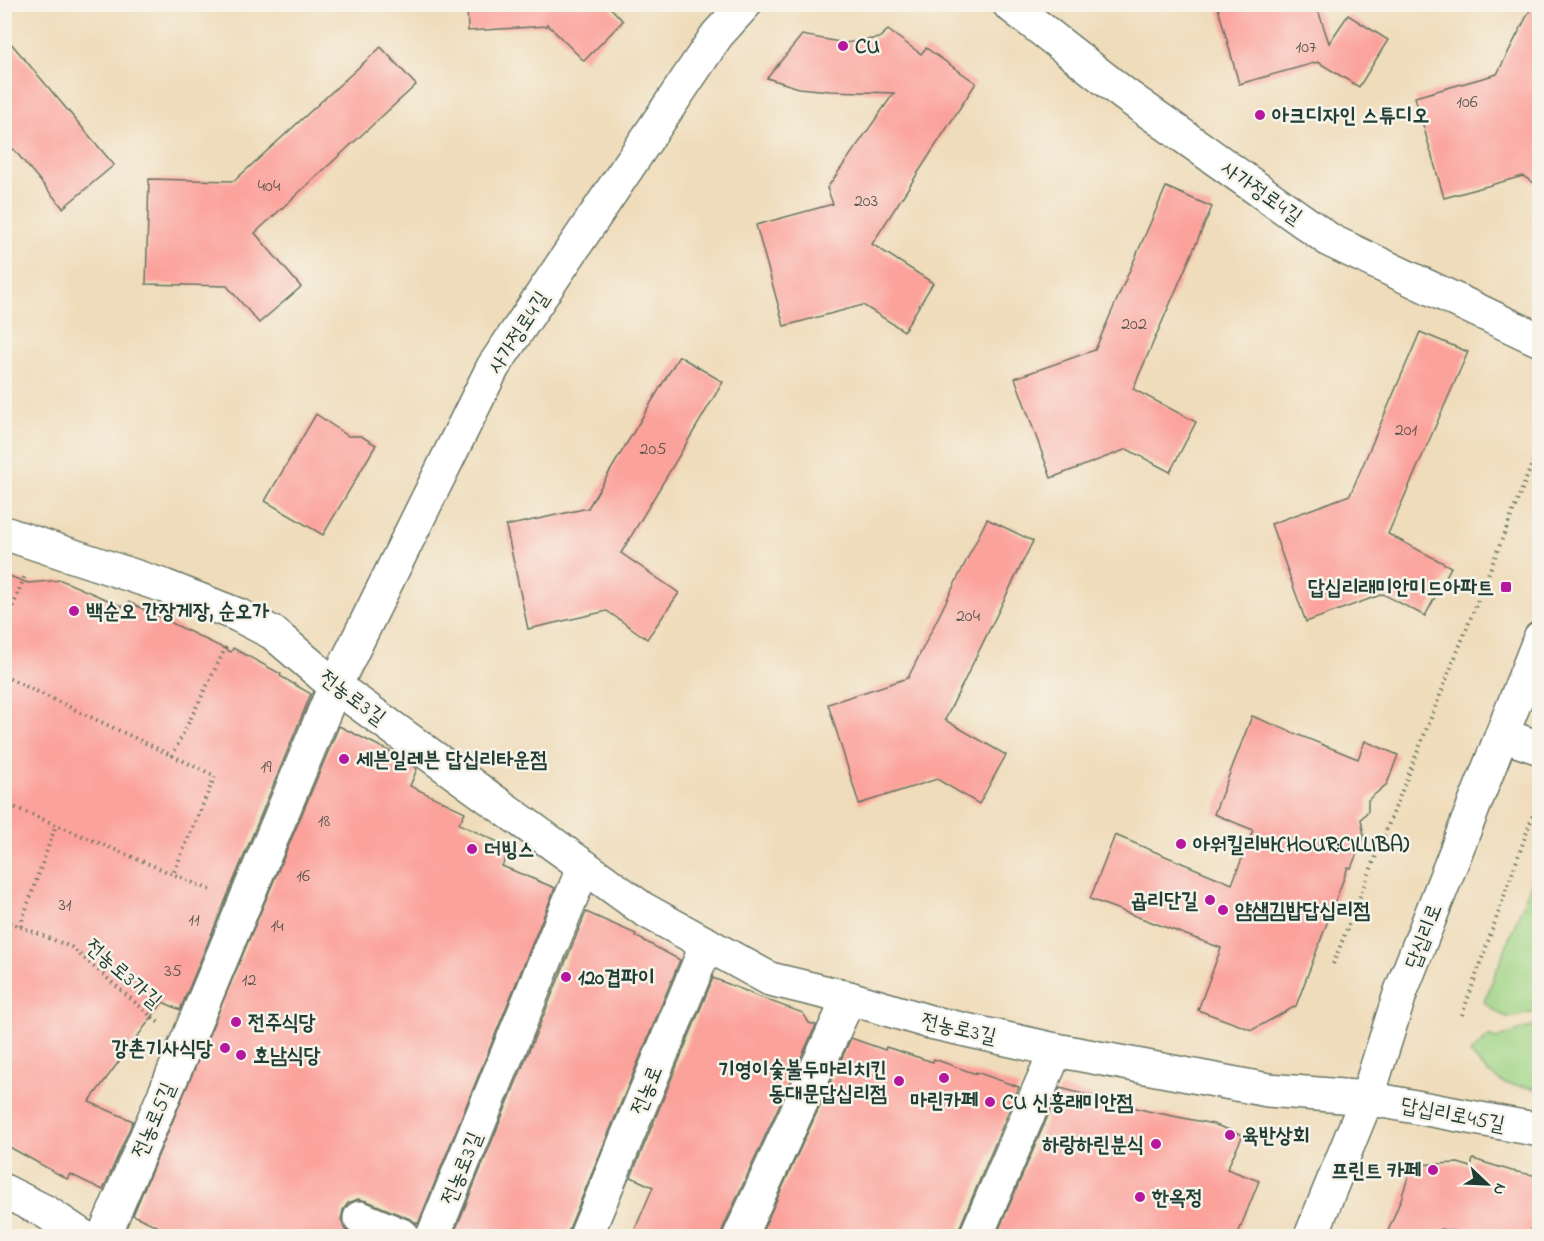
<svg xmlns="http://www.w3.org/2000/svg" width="1544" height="1241" viewBox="0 0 1544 1241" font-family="'Indie Flower','Poor Story',sans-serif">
<rect width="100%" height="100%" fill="#f7f3e8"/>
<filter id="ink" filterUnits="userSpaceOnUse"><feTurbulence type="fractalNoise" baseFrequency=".0167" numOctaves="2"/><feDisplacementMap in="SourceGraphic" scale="12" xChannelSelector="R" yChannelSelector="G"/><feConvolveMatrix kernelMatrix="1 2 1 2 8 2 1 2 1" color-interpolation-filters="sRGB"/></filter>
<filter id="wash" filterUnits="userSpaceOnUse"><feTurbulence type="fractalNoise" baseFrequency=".008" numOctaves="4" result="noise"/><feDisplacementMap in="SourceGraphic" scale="24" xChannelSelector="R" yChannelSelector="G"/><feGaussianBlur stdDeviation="1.35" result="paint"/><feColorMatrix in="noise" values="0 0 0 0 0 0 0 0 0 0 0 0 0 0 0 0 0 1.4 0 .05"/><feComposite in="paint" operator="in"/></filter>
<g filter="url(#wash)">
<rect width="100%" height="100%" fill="#efdcba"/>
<path fill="#9fd484" stroke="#5f885c" stroke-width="1.5" d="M1539,864V1089L1503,1083L1487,1072L1470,1053L1489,1036L1496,1039L1538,1024V1011C1509,1018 1508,1023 1484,1002Z"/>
<g id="blocks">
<g fill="#fba29b">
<path d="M467,4H607L623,21L584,61L547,24V26L468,31Z"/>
<path d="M1217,4H1316L1329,43L1348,15L1388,40L1359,87L1318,62L1239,84Z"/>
<path d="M1533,4H1539V186L1523,176L1444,198L1415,97L1497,74Z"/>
<path d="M888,30L921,54L926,48L976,83L872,244L933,283L904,331L863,305L784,326L756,225L833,204L827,188L894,93L830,91L799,88L767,78L802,35L845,43L879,38Z"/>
<path d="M4,35L114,165L63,208L4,138Z"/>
<path d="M381,47L416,85L255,233L301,287L259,323L227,286L146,284L149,179L234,181Z"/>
<path d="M1166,187L1212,207L1133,389L1196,422L1170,472L1127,449L1051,478L1015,378L1095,350Z"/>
<path d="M1420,332L1468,352L1388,534L1451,567L1425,616L1383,594L1306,622L1271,524L1350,495Z"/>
<path d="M679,356L723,382L621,553L679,593L647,639L607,611L528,629L506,526L588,508Z"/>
<path d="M316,414L348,436H361L376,445L323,535L265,501Z"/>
<path d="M987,519L1033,541L945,720L1006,755L979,804L937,779L859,804L828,704L908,678Z"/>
<path d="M4,574L28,583L61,580L126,608L129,602L231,652L233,648L281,674L280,676L311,694L180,1010L163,1002L89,1102L133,1121L103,1190L70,1174L67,1179L4,1144Z"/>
<path d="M1252,716L1358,759L1365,741L1398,755L1387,784L1368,800V811L1361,819L1364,836L1351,868L1348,867L1296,1006L1252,1030L1198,1010L1221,948L1090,899L1115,835L1232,884L1253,830L1214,814Z"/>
<path d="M339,726L401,757L417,769L410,786L465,812L459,824L511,848L502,866L555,888L418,1224L410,1219L367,1201L358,1199L348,1203L343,1210L341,1220L345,1230L356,1236H178L133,1215Z"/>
<path d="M586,912L636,934L635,936L680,960L569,1229L568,1236H453Z"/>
<path d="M713,978L751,993V994L803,1013L809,1023L816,1025L723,1228L721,1236H632L653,1187L631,1177Z"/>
<path d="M851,1038L885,1050L886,1047L933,1062L934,1059L976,1074V1072L1019,1087L959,1229L958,1236H760Z"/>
<path d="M1060,1088L1148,1111L1213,1124L1243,1135L1227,1169L1259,1181L1237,1236H996Z"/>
<path d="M1473,1159L1512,1171L1539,1176V1199L1529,1236H1482L1441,1229L1438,1236H1386L1401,1199L1412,1165L1458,1163L1471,1167Z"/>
</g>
</g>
</g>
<g filter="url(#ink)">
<use href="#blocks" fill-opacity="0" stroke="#687563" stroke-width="1.5"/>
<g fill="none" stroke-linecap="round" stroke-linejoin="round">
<defs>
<g id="street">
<path d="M1009,4L1124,94L1331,241L1540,340"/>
<path d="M4,533L164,586L238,615L273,633L335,686L643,909L770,979L849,998L930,1022L1056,1050L1268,1090L1367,1098L1540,1130"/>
<path d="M1502,735L1540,748"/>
<path d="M360,1218L403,1236"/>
<path d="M104,1236L188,1039L335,686L493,367L717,35L745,4"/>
<path d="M433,1236L584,866"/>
<path d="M586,1236L707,944"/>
<path d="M740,1236L849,998"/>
<path d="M976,1236L1056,1050"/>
</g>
<g id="secondary">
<path d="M4,1191L46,1212L82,1236"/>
<path d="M1311,1236L1367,1098L1401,991L1540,638"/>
</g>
</defs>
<use href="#street" stroke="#687563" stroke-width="36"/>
<use href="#secondary" stroke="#687563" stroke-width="36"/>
<g stroke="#687563" stroke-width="4" stroke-dasharray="1.5 4.5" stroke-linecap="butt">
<path d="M4,629L25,575"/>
<path d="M4,676L215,776L173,874"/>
<path d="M172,756L226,647"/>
<path d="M4,803L213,891"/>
<path d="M4,920L71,947L159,1023"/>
<path d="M20,926L56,825"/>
<path d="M1333,964L1540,444"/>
<path d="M1462,1015L1540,795"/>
</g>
<use href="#street" stroke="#fff" stroke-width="33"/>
<use href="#secondary" stroke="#fff" stroke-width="33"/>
</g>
</g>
<g fill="#b5179e" stroke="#f7f3e8" stroke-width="2">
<circle cx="843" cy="46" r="6"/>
<circle cx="1260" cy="115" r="6"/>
<rect x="1500" y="581" width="12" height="12" rx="3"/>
<circle cx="74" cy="611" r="6"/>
<circle cx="344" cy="759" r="6"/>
<circle cx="1181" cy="844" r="6"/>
<circle cx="472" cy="849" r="6"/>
<circle cx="1210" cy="900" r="6"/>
<circle cx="1223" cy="910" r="6"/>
<circle cx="566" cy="977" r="6"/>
<circle cx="236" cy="1022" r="6"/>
<circle cx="225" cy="1048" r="6"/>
<circle cx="241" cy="1055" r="6"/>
<circle cx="944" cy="1078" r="6"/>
<circle cx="899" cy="1081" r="6"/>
<circle cx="990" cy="1102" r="6"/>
<circle cx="1230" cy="1135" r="6"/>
<circle cx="1156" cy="1144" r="6"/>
<circle cx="1433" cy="1170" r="6"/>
<circle cx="1140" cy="1197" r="6"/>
</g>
<g text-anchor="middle" stroke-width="5" stroke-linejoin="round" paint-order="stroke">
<g font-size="18" fill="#56564e">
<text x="1306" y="52">107</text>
<text x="1467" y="107">106</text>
<text x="269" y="191">404</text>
<text x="866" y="206">203</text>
<text x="1134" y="329">202</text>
<text x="1406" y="435">201</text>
<text x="653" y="454">205</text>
<text x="968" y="621">204</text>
<text x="266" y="772">19</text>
<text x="324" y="826">18</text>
<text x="303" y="881">16</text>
<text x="65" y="910">31</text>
<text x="194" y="925">11</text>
<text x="277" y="931">14</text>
<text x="173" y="976">35</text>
<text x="249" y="985">12</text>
</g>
<g font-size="21" font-weight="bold" fill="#1f3d34" stroke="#f7f3e8" text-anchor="start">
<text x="855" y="53">CU</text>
<text x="1272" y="122">아크디자인 스튜디오</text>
<text x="1494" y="594" text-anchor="end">답십리래미안미드아파트</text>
<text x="86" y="618">백순오 간장게장, 순오가</text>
<text x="356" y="766">세븐일레븐 답십리타운점</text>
<text x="1193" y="851">아워킬리바(HOUR:CILLIBA)</text>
<text x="484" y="856">더빙스</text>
<text x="1198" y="907" text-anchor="end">곱리단길</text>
<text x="1235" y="917">얌샘김밥답십리점</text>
<text x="578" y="984">120겹파이</text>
<text x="248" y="1029">전주식당</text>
<text x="213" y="1055" text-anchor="end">강촌기사식당</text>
<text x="253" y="1062">호남식당</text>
<text x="887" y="1076" text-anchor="end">기영이숯불두마리치킨<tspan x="887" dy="24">동대문답십리점</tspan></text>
<text x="944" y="1107" text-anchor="middle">마린카페</text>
<text x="1002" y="1109">CU 신흥래미안점</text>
<text x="1242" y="1142">육반상회</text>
<text x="1144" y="1151" text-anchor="end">하랑하린분식</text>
<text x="1421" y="1177" text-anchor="end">프린트 카페</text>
<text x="1152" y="1204">한옥정</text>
</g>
<g font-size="21" fill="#1f3d34" stroke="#f7f3e8">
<text transform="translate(1262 192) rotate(35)" y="7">사가정로4길</text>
<text transform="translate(518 332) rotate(-57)" y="7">사가정로4길</text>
<text transform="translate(353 697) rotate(37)" y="7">전농로3길</text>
<text transform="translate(1423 936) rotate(-69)" y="7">답십리로</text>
<text transform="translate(124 973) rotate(41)" y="7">전농로3가길</text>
<text transform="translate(959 1028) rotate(13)" y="7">전농로3길</text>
<text transform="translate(646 1090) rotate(-68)" y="7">전농로</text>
<text transform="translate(1453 1114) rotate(11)" y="7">답십리로45길</text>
<text transform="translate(153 1120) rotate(-67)" y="7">전농로5길</text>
<text transform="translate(461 1168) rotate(-68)" y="7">전농로3길</text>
</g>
</g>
<rect width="1544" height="1241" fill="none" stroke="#f7f3e8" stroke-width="24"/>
<g transform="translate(1487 1184) rotate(113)" stroke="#f7f3e8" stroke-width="4.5" paint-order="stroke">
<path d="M0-4.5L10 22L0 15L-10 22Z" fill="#1f3d34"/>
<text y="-9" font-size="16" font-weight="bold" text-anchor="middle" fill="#1f3d34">N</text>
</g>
</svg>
